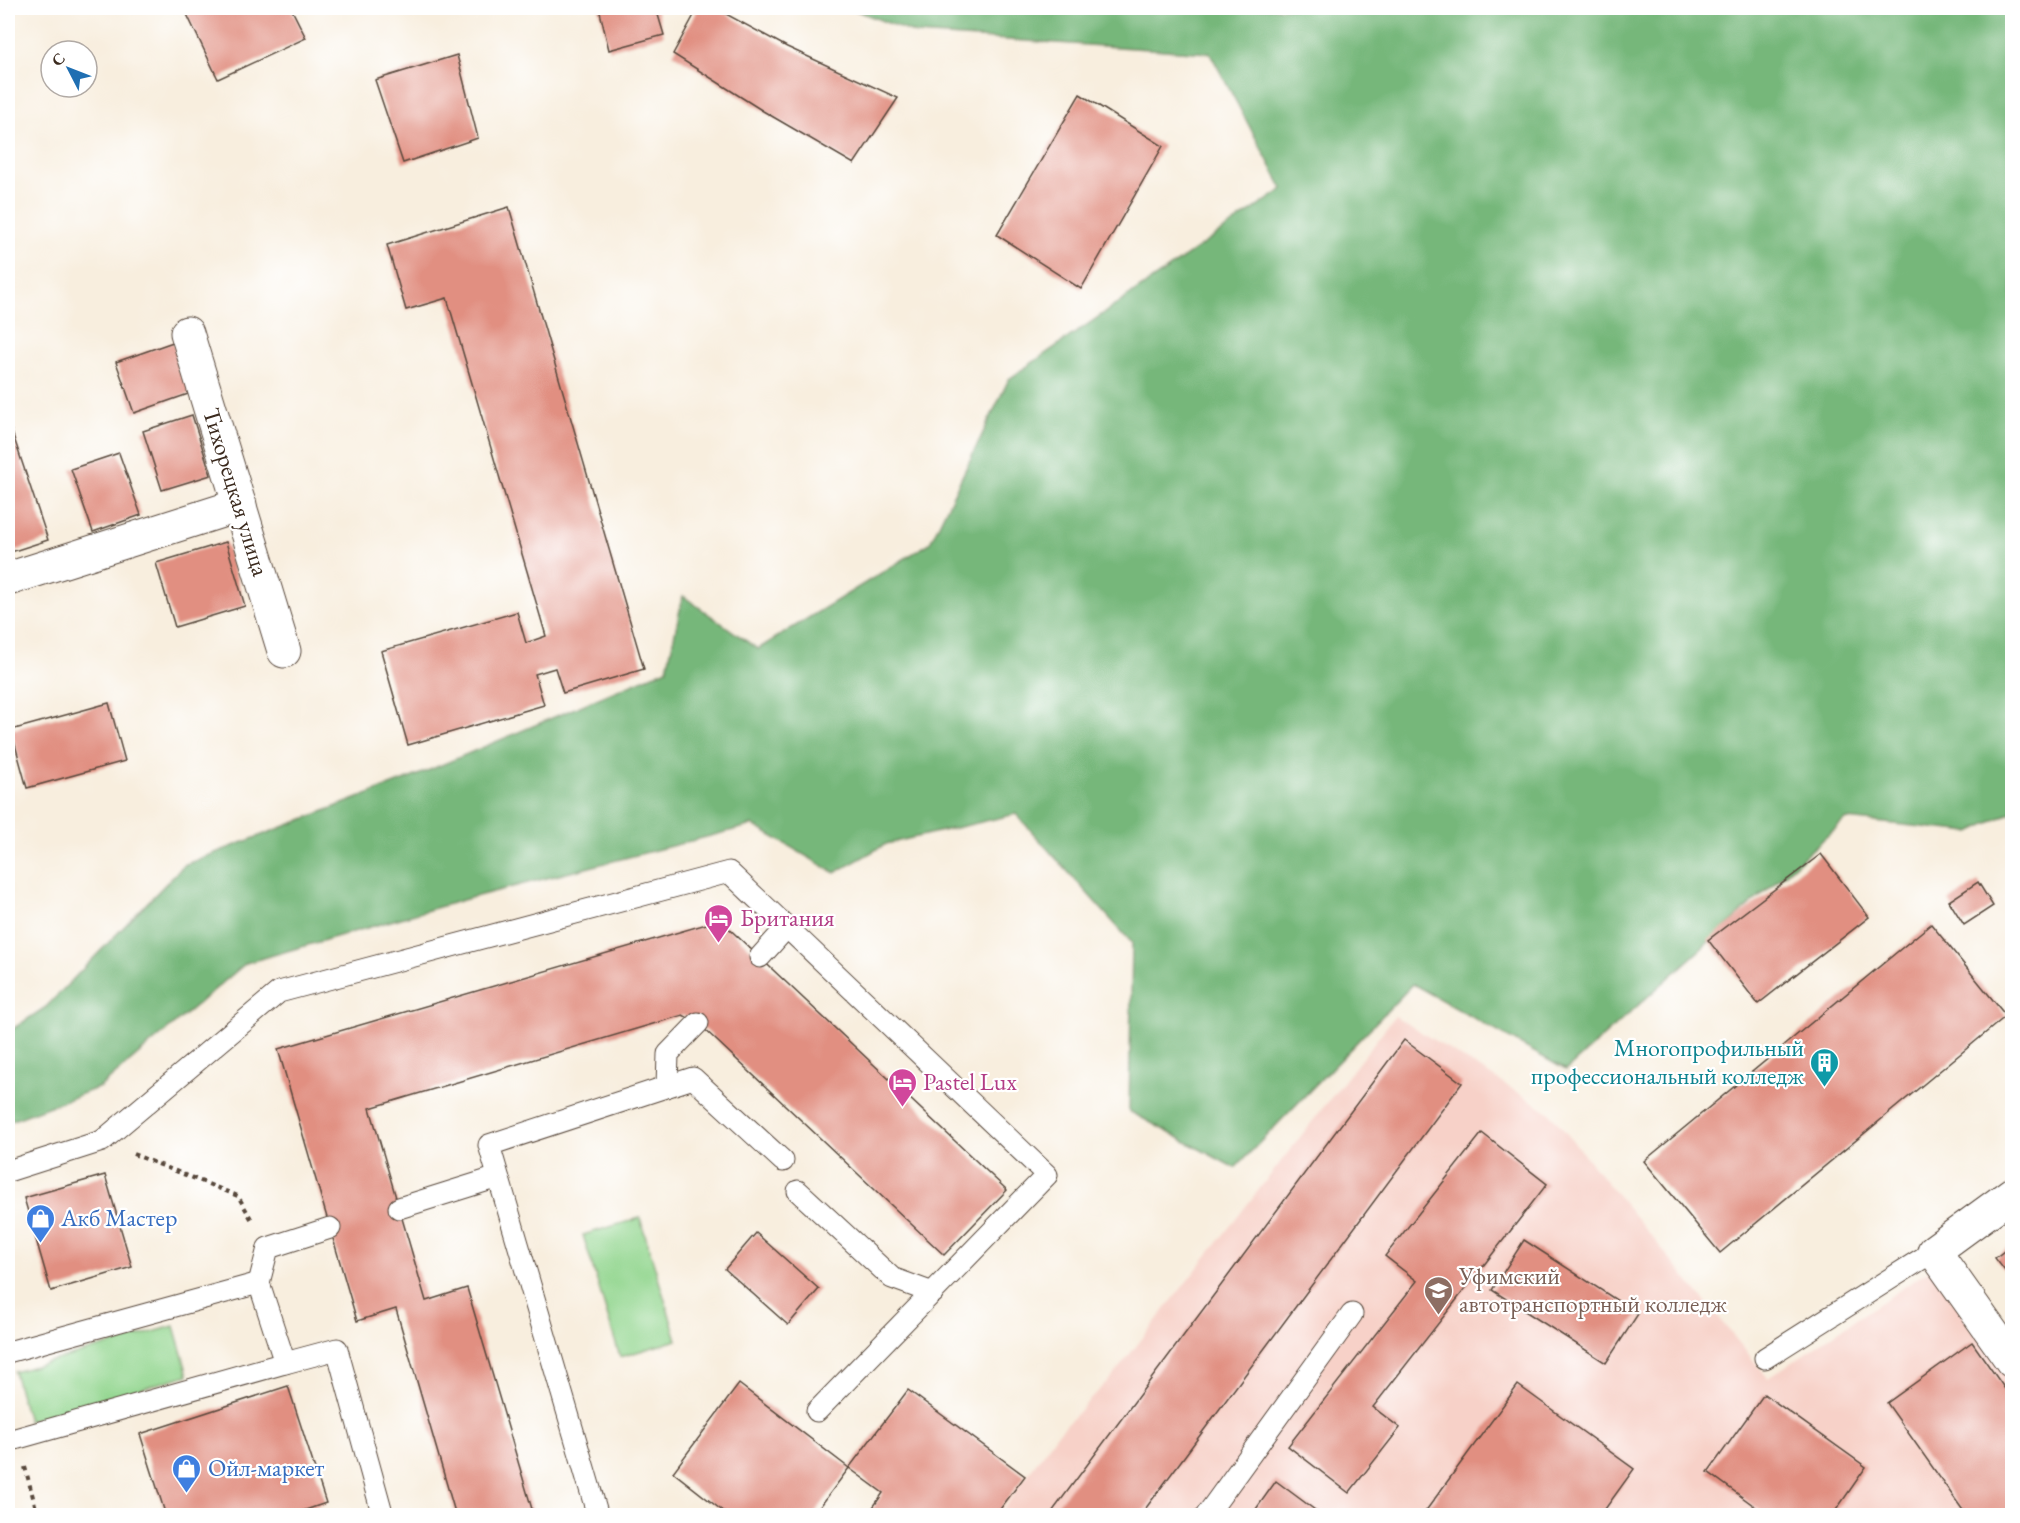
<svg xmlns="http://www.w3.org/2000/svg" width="2020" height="1523" viewBox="0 0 2020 1523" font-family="'EB Garamond',serif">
<rect width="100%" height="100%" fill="#fff"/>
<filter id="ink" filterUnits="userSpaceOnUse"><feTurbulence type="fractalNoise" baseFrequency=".0167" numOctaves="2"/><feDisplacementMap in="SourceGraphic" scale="12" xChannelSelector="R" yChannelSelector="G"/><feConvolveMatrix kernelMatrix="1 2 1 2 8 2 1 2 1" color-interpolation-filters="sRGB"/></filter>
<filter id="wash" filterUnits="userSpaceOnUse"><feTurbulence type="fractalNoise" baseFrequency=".008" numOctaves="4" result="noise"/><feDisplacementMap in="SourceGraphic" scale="24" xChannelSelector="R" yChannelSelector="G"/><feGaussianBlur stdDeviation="1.35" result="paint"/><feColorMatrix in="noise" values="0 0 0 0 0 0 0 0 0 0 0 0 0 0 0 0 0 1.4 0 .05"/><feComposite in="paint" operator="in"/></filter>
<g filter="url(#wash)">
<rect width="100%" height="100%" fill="#f8eede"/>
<path fill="#f7d1c8" d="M1395,1016L1549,1112L1768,1378L1943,1261L2012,1369V1515L998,1516L1057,1434L1112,1377Z"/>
<g fill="#93d68f" stroke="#678056" stroke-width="1.5">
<path d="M640,1218L677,1340L620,1357L583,1235Z"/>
<path d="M174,1326L188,1375L28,1421L14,1372Z"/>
</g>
<path fill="#76b77a" stroke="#58704c" stroke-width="1.5" d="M850,8H2008L2012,10V812L1970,832L1846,819L1566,1070L1413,984L1235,1168L1129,1111L1132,943L1016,814L886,844L835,873L753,825L470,898L246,963L100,1087L8,1122V1032L46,1007L184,865L413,777L667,669L683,596L758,649L930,543L1009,379L1283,189L1210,53L916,34Z"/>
<g id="blocks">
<g fill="#e18f81">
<path d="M184,8H291L306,38L218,79Z"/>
<path d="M599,8H656L664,35L609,50Z"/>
<path d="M698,8H715L787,47L898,98L854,164L763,111L673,54Z"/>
<path d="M457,55L478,138L403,163L375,80Z"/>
<path d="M1080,94L1163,146L1081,289L997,235Z"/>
<path d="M509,207L644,669L563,693L555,668L535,674L544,705L408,745L381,651L517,612L526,643L546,636L447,298L406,310L387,245Z"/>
<path d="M173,342L191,393L134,413L116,362Z"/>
<path d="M192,415L211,475L162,490L143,431Z"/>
<path d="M8,420L48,540L8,553Z"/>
<path d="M119,453L141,515L93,532L71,469Z"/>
<path d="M226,542L245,606L175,627L156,563Z"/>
<path d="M109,703L125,761L27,788L11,730Z"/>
<path d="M1821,854L1869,917L1758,1004L1708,940Z"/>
<path d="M1978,882L1993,906L1964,925L1949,901Z"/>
<path d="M720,920L1007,1190L944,1255L698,1023L683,1015L370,1108L426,1301L467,1288L534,1516H456L396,1309L357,1321L278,1049Z"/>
<path d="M1931,924L2006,1016L1720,1253L1644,1161Z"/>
<path d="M1404,1040L1462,1083L1140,1516H1049Z"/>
<path d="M1482,1133L1547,1184L1373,1407L1400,1428L1349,1493L1288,1446L1417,1281L1385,1256Z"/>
<path d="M105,1175L132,1267L51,1291L24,1198Z"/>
<path d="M756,1233L819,1289L788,1325L725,1269Z"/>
<path d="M1524,1240L1638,1314L1606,1363L1492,1290Z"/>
<path d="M2012,1245V1280L1995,1258Z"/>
<path d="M1972,1342L2012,1399V1516H1967L1887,1403Z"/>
<path d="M739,1384L849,1468L908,1390L1025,1476L995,1516H867L883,1493L849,1468L813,1516H729L673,1472Z"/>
<path d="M1518,1385L1634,1469L1600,1516H1422Z"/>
<path d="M288,1386L326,1503L288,1516H166L140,1434Z"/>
<path d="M1764,1394L1866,1467L1832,1516H1768L1708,1472Z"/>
<path d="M1276,1481L1323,1516H1251Z"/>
</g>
</g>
</g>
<g filter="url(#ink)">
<use href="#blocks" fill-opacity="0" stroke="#57473b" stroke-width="1.5"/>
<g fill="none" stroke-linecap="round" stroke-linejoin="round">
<defs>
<g id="service">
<path d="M760,957L787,927"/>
<path d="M667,1086L668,1054L698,1023"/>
<path d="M8,1171L102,1141L279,992L729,872L1047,1175L817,1411"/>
<path d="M798,1191L892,1278L933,1293"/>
<path d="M399,1208L498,1177"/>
<path d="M259,1283L268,1248L330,1228"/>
<path d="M8,1352L259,1283L285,1363L8,1441"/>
<path d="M1765,1358L1934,1251"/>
<path d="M285,1363L337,1349L383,1516"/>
<path d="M598,1516L489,1145L693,1078L783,1161"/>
<path d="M1206,1516L1352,1314"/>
</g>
<g id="minor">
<path d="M187,333L284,651"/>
<path d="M8,579L240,505"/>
<path d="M2012,1194L1934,1251L2012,1361"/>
</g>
</defs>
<use href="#service" stroke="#57473b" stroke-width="23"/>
<use href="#minor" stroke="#57473b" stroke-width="35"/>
<g stroke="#57473b" stroke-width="4" stroke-dasharray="4.5 4.5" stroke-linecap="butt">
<path d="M133,1154L238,1196L253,1222"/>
<path d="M25,1467L38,1516"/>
</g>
<use href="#service" stroke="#fff" stroke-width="21"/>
<use href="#minor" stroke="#fff" stroke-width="33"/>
</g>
</g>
<defs>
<symbol id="hotel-pin" viewBox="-11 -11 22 30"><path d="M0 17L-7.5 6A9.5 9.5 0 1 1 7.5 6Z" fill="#d1479c" stroke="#fff"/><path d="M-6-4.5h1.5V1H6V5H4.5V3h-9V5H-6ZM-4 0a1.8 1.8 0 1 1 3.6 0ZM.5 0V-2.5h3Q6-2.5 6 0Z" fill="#fff"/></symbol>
<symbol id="building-pin" viewBox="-11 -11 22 30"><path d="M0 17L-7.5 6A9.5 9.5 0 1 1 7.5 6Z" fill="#0f9aa8" stroke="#fff"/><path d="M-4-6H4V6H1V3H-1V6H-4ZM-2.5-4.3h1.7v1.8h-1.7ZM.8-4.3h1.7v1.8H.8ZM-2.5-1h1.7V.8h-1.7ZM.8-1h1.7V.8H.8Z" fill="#fff"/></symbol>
<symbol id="shop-pin" viewBox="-11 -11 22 30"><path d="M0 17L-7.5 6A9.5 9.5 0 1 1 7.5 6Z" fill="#3f7fe0" stroke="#fff"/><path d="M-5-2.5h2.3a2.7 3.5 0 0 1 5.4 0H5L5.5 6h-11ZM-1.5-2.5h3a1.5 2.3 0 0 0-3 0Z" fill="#fff"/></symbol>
<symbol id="university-pin" viewBox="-11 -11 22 30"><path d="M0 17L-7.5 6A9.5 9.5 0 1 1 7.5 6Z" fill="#8d6e63" stroke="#fff"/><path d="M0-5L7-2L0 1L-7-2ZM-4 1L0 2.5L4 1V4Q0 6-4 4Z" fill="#fff"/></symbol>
</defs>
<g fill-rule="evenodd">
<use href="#hotel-pin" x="702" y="902" width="33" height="45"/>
<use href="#building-pin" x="1808" y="1046" width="33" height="45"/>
<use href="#hotel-pin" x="886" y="1066" width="33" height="45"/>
<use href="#shop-pin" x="24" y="1202" width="33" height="45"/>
<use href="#university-pin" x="1422" y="1274" width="33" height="45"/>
<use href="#shop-pin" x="170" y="1452" width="33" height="45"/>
</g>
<g text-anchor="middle" stroke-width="4.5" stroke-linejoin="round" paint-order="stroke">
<g font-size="24" fill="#3b2a1e" stroke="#fff">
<text transform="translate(236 492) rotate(73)" y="8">Тихорецкая улица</text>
</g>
<g font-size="24" fill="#b23c85" stroke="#fff" text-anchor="start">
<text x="740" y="926">Британия</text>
<text x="923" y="1090">Pastel Lux</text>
</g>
<g font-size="24" fill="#0d838f" stroke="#fff" text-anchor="end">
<text x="1804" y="1056">Многопрофильный<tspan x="1804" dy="28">профессиональный колледж</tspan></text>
</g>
<g font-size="24" fill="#366cbe" stroke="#fff" text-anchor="start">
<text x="61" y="1226">Акб Мастер</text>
<text x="208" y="1476">Ойл-маркет</text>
</g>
<g font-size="24" fill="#785e54" stroke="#fff" text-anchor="start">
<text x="1459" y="1284">Уфимский<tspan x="1459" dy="28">автотранспортный колледж</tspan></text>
</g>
</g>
<rect width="2020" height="1523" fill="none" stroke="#fff" stroke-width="30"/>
<g transform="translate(69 69) rotate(312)"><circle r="28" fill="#ffffff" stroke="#b1aaa5" stroke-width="1.5"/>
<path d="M0-4.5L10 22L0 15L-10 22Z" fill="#1f6fb2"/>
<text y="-9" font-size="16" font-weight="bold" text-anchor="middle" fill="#3b2a1e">С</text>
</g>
</svg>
